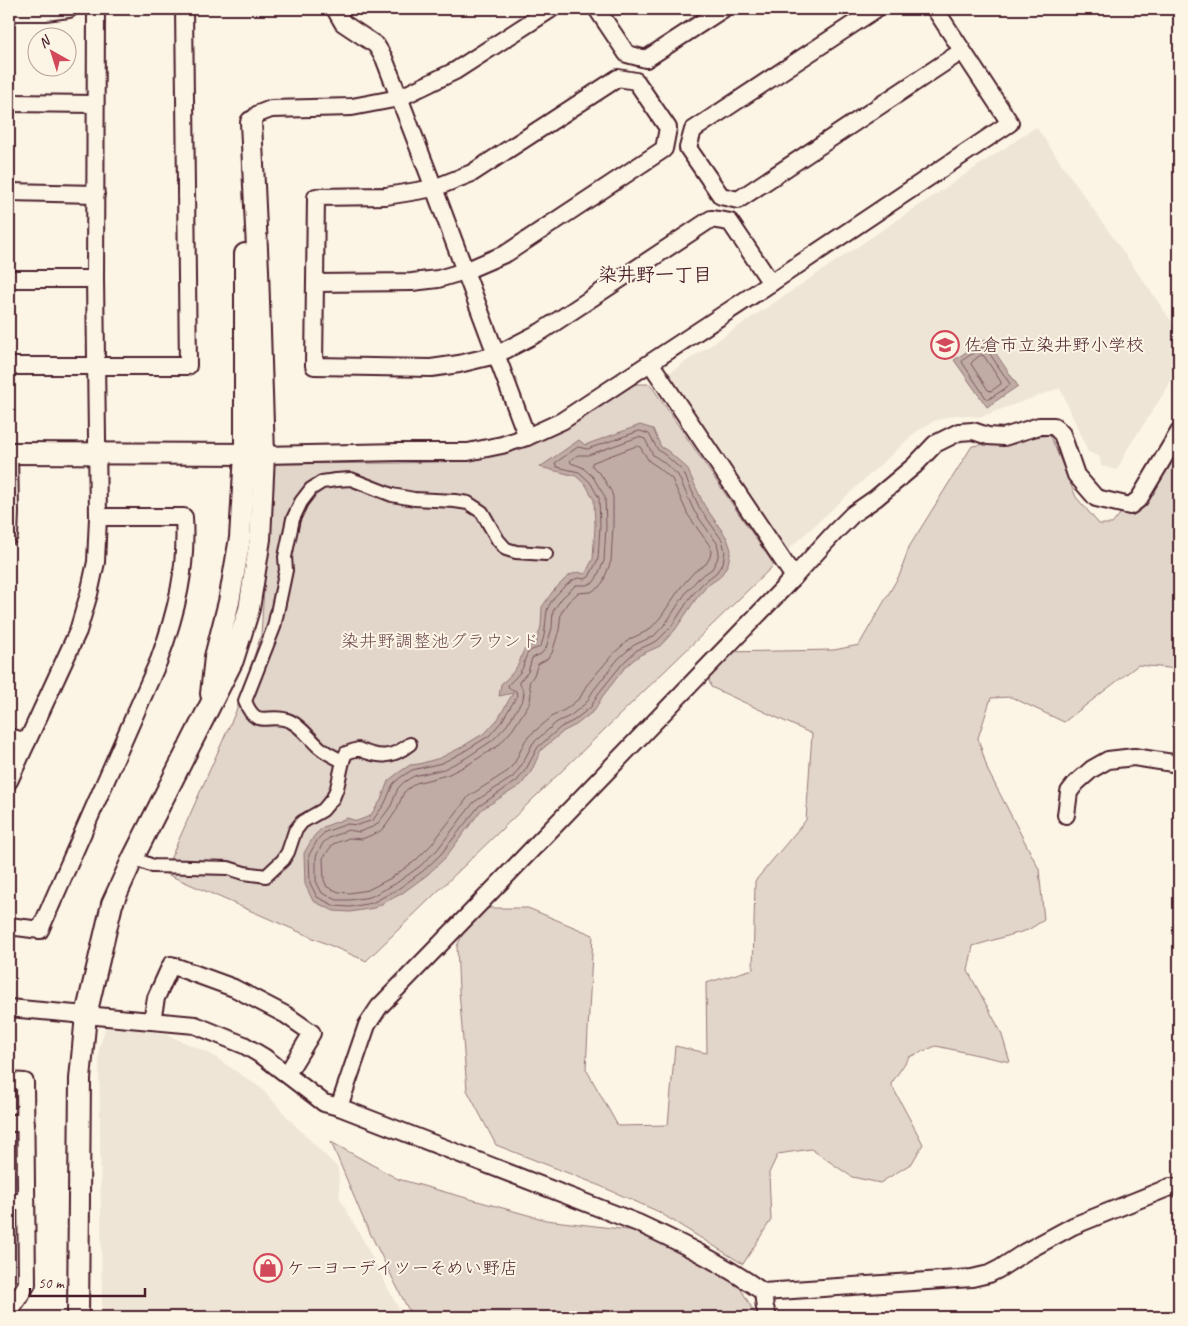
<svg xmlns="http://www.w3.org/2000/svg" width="1188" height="1326" viewBox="0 0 1188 1326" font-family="Caveat,'Klee One',sans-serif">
<rect width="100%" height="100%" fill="#fcf5e5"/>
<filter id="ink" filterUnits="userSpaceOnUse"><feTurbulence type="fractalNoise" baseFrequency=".02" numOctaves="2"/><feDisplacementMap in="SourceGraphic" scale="10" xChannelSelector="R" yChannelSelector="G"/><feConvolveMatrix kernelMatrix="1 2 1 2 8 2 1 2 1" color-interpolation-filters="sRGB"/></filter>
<g filter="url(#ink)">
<g fill="#eee5d7">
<path d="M1036,127L1179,332V358L1168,387L1128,448L1117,470L1101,466L1100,457L1088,452L1060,388L980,417L956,415L934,421L916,432L787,551L666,375Z"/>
<path d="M107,1022L165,1034L209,1053L261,1088L293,1123L338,1168L340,1199L361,1236L403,1317H102L99,1049Z"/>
</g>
<g fill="#e2d5ca" stroke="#967a7a">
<path d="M634,384H650L774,565L366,961L164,873L236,711L261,635L272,464L399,463L467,461L536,442Z"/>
<path d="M1050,435L1076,497L1099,524H1112L1171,450L1179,453V669L1138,665L1064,722L1011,697L991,698L978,738L988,771L1039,869L1044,920L1028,930L973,946L968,971L1001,1032L1010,1062L936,1046L909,1057L891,1084L923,1144L912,1163L880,1183L852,1177L811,1149L778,1154L769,1173L771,1220L743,1264L657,1211L591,1182L496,1145L467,1090L459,991L457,946L471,916L490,908H528L593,935L586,1069L618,1126L668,1125L675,1046L707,1053L706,983L753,969L755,881L806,820L812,734L711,687L708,676L723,652L834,650L859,645L900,574L909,547L972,446Z"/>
<path d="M331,1142L398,1179L546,1220L645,1232L723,1258L757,1317H651L597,1310L575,1317H412L365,1223Z"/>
</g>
<g fill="#c0aca5" stroke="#917474">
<path d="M986,339L1018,386L987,407L954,360Z"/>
<path d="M640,425L653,429L661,447L668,451L687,468L704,505L727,538L731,550L728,564L720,577L707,586L696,599L675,630L660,646L640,655L626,666L602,697L595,710L576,725L564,731L541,750L531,772L521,785L482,809L445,858L427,875L401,894L374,908L350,912L334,911L313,901L305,884L304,853L314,836L323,827L347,818L357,821L370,816L381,800L388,781L398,773L410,765L419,764L440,758L460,748L486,732L498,719L513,693L499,696L501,684C507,679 512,674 516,668C524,657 519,647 536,644L541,626L542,607L553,591L564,580L570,575L578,572L585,574L593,559L595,526L594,500L586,485L576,476L540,467L579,440L585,445Z"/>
</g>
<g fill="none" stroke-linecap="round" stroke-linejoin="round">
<g stroke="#79575c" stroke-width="1">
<path d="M983,347L986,348L1010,384L1009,386L989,399L986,398L962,362L963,360Z"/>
<path d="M981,355L984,356L1001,382V384L991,391L988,390L971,364L972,362Z"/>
<path d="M640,431L649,434L658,450L665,455L683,471L699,507L722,540L725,551L723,563L716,573L704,582L692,595L671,627L657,641L637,650L623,663L598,694L591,707L573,721L561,727L538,747L526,769L517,781L479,806L441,854L423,871L398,889L372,903L350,907L335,906L317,897L310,883L309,855L318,839L325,832L347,824L358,825L373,820L385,803L393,784L401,777L412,770L442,763L463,752L489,736L502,721L517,696L516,691L509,688L508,685C513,680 520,674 523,667C524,662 525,657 528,653C532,648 538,650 541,645C546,634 545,622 547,611C549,600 568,581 578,578L585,579L589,577L598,559L600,526L599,498L590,482L579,472L557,467L555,463L578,447L587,449Z"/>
<path d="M639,437L645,439L653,455L662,461L678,475L694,511L717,543L719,552L717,560L712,569L699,578L687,591L666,623L654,636L634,645L618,659L593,691L586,703L570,716L557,722L533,743L521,766L513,777L474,802L437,850L419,867L395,884L370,897L350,900H337L322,893L316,881V856L323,843L329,838L348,830L359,832L375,826L379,822L391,806L398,788L404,782L414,776L444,769L466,758L493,740L507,725L523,699L524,692L519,682L528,672L532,658L541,654L546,648L552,628L553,611L562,598L576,585H586L593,583L596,579L604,561L606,526L605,497L593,477L582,467L571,463L570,460L578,455H588Z"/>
<path d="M637,446L640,447L649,461L658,467L672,479L688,515L710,546L711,552L710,557L706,564L694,572L681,587L660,618L649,630L630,639L614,653L586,686L580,698L566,709L553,716L529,736L525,741L515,762L508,771L469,796L431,845L415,861L391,878L368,890L349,893L339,892L327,887L324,880L323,858L333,844L349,838L362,839L379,832L385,827L396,811L404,792L409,788L416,783L447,775L469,764L498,746L513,729L530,702L531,693L529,683L534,675L538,664L547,659L552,653L559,630L561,613L568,602L578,593L591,592L599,587L603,582L611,561L613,526V497L611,491L602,476L592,466V463Z"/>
</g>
<defs>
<g id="pedestrian">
<path d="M343,761C334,757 326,753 319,747C309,738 302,727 290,721C269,711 257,732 245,701L274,627L286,570L285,557L293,519L301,502L311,489L322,482L336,480L351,479L392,495L414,499L455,501L468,503L482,512L498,540L506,549L516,552L546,554"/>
<path d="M133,858L153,866L228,868L244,873L266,876L283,860L288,852L295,831L302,822L323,810L333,798L337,788L343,761L346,753L358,749C379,758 391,759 410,744"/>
</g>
<g id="minor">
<path d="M335,9L343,23L376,45L384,58L434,188L527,437"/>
<path d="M597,9L627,54L646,59L723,9"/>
<path d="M876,9L693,130L688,148L721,196L738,200L962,51"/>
<path d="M9,12H45L69,9"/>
<path d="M9,103L95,104"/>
<path d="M251,122L258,114L271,109L352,107L399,98L455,71L551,9"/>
<path d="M9,192L96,194"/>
<path d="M9,279H95"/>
<path d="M316,283L412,282L438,279L465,271L507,253L664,149L668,128L636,81L618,78L472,173L434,188L411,192L386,196L316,197L314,366L431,368L459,364L496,355L542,331L711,219L730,222L771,283"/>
<path d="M651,364L794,577"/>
<path d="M9,366H188L184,9"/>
<path d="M9,454L10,512L9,536"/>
<path d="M264,455L399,452H468L502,445L527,437L562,421L771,283L1010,123L935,9"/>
<path d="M9,737L27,742"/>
<path d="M9,781L78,631L89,594L96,562L98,517L95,279L96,9"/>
<path d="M1066,815L1069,792L1076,783L1092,769L1108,760L1134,757L1179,764"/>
<path d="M9,926L40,930L159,660C177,611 187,569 184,517H98"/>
<path d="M9,1008L195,1025L244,1045L264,1057L324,1103L339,1107L638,1223C681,1243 724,1264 763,1292L972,1278L989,1274L999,1269L1025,1252L1073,1226L1170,1187L1179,1188"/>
<path d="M152,1021L156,998L171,965L234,988L286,1015L312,1033L287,1074"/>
<path d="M9,1081L25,1082L27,1284L9,1313"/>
<path d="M339,1107L367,1025L379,1007L483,900L794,577L835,532L853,514L876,498L914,466L935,444L959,432L973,431L988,436L1004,437L1039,426H1054L1062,434L1076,475L1096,498L1130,506L1139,499L1179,432"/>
<path d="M9,1123H26"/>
<path d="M9,1202H26"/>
<path d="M763,1292L765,1308L768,1317"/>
</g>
<g id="tertiary">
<path d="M9,453L257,454"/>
<path d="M211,694L215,657L229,602L240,538L245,454V254"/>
<path d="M78,1317L80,1079L86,1015L112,904L133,858L233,660L249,609L260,539L264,455L258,270L251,122"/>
</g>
</defs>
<use href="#pedestrian" stroke="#4a1f2b" stroke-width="16"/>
<use href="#minor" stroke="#4a1f2b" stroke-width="20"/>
<use href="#tertiary" stroke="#4a1f2b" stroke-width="24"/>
<use href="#pedestrian" stroke="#fcf5e5" stroke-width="12"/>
<use href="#minor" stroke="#fcf5e5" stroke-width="16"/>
<use href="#tertiary" stroke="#fcf5e5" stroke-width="20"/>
</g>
</g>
<defs>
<symbol id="school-ring" viewBox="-11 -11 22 22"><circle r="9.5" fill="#fcf5e5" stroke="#d1495b" stroke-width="1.5"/><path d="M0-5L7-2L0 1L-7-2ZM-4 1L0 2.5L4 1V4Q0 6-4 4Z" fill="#d1495b"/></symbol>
<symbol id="shop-ring" viewBox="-11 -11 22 22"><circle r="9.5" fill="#fcf5e5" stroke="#d1495b" stroke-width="1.5"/><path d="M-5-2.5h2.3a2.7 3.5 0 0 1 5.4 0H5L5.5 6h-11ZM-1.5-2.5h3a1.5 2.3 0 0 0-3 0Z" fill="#d1495b"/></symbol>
</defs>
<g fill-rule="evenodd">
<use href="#school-ring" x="929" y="329" width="32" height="32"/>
<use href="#shop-ring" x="252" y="1252" width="32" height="32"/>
</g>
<g text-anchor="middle" stroke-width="4" stroke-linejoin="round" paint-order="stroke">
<g font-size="18" fill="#4a1f2b" stroke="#fcf5e5" text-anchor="start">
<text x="964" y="351">佐倉市立染井野小学校</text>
<text x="287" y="1274">ケーヨーデイツーそめい野店</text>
</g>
<g font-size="18" fill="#704c53" stroke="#fcf5e5">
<text x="440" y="647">染井野調整池グラウンド</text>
</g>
<g font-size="19" font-weight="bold" fill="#4a1f2b" stroke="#fcf5e5">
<text x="655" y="281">染井野一丁目</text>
</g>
</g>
<rect width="1188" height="1326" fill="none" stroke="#fcf5e5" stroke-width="30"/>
<rect x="15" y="15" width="1158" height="1296" fill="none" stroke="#4a1f2b" stroke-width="2" filter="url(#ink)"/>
<g transform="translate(52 52) rotate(321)"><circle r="24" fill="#fcf5e5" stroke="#b59f9b"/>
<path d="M0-4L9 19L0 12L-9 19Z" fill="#d1495b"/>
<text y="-8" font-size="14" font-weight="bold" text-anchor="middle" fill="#4a1f2b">N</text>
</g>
<path d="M30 1288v8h115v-8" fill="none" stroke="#4a1f2b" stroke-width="2.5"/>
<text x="38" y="1288" font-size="15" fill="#4a1f2b" stroke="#fcf5e5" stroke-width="4" paint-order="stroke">50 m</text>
</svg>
